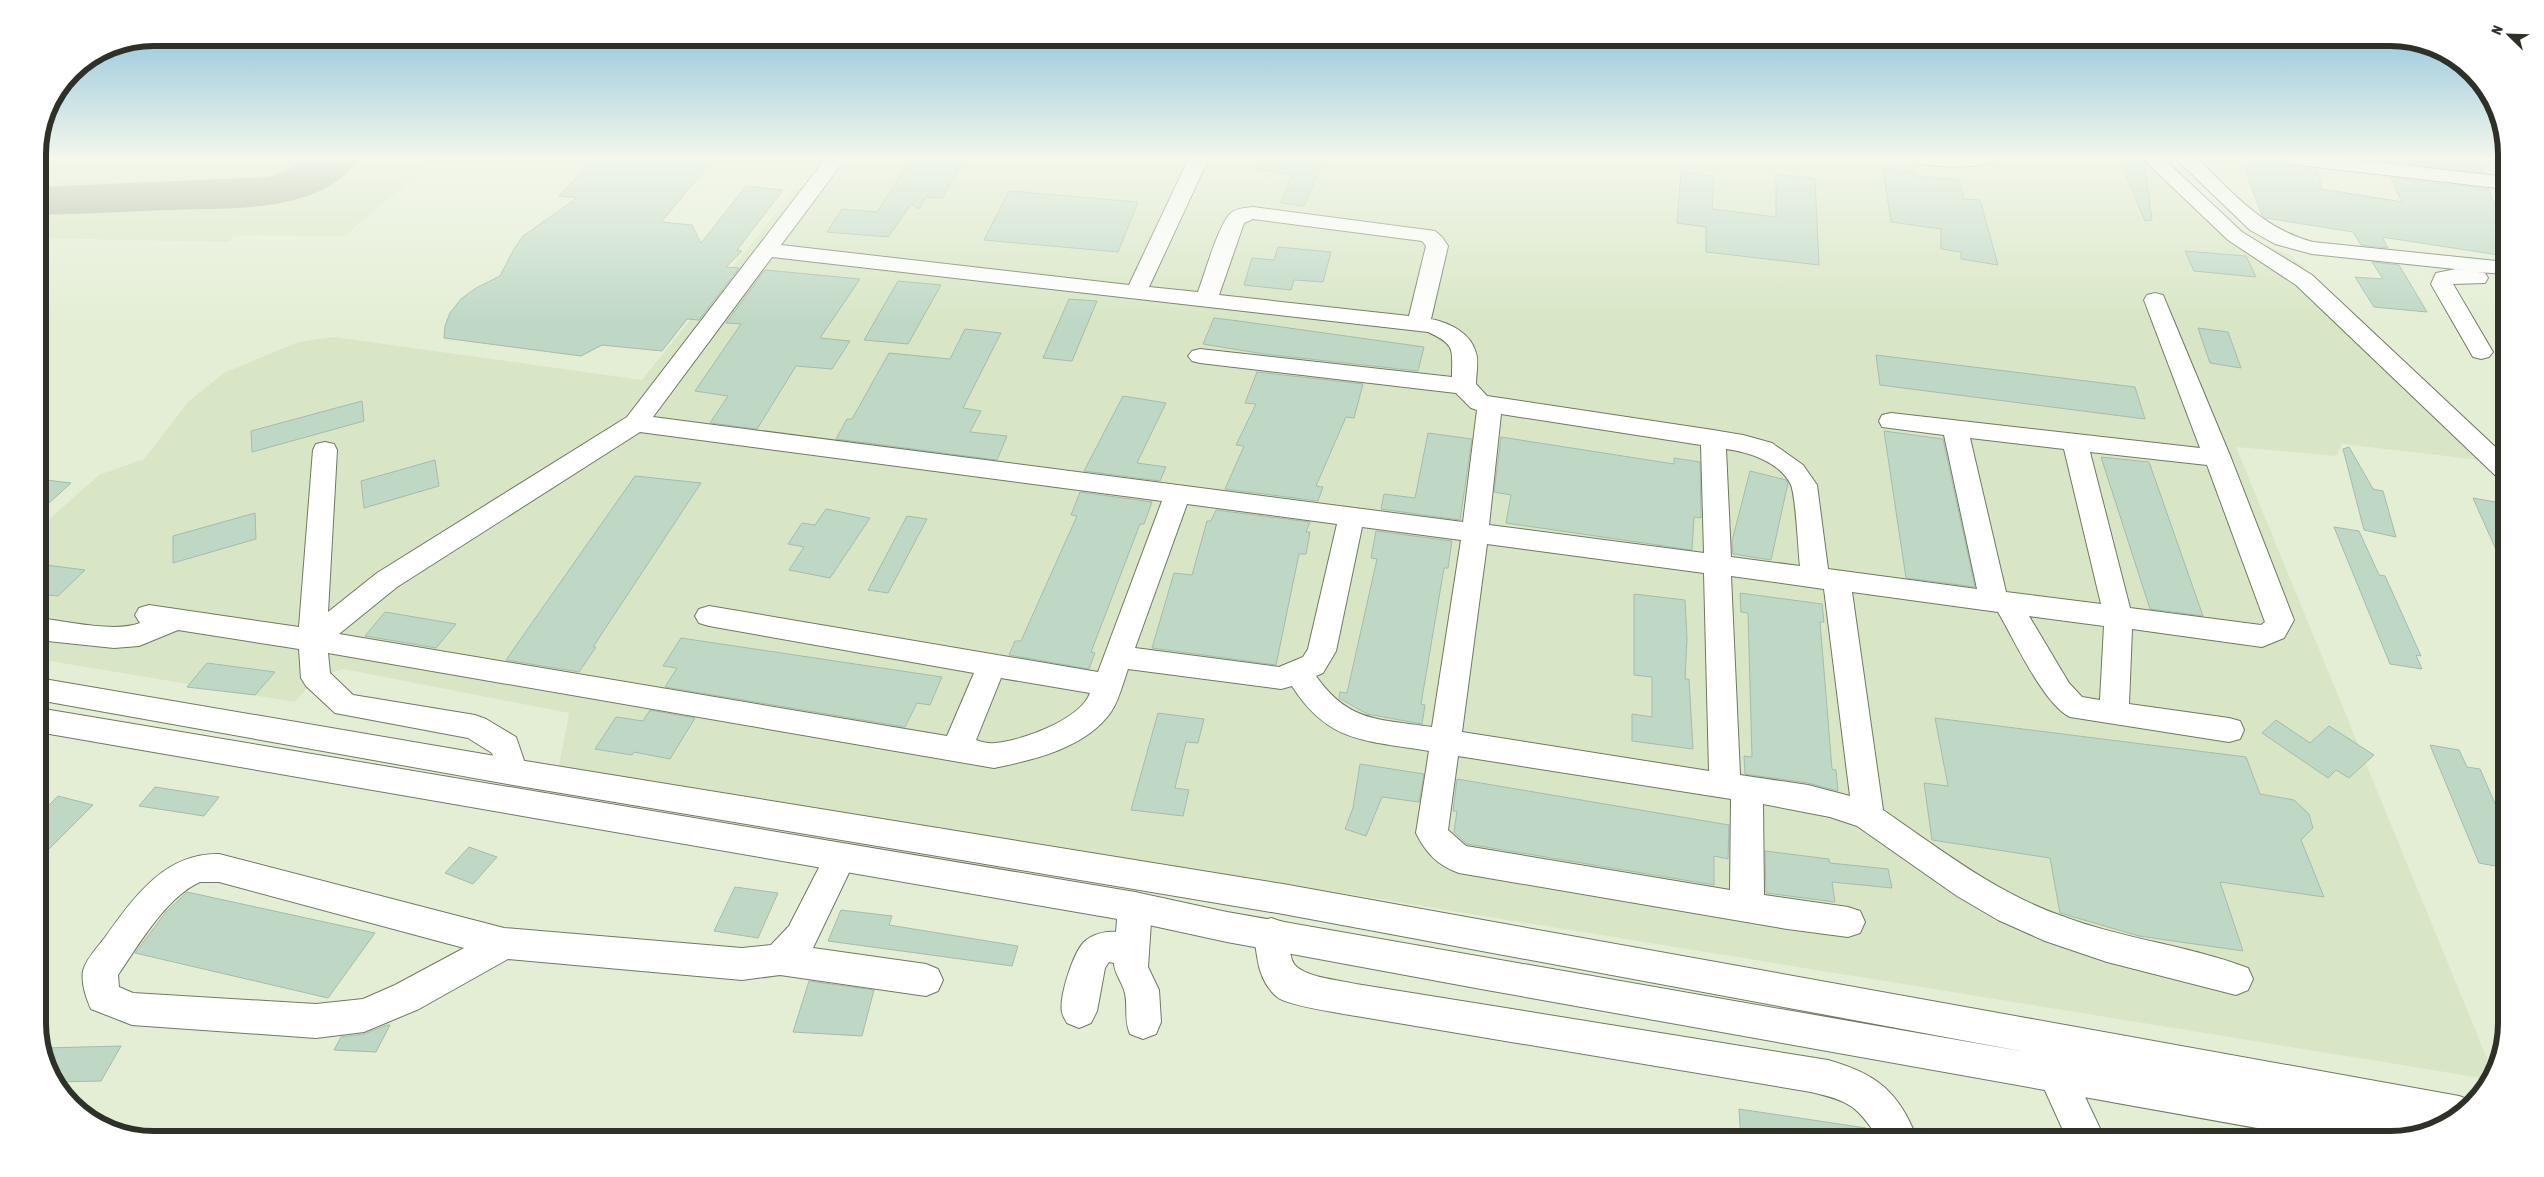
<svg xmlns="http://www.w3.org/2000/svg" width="2544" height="1177" viewBox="0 0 2544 1177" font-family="'Asap Condensed',sans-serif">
<rect width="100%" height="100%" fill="#e4eed5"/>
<g fill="#d8e6c5">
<path d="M38,158H436L345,236L234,235L229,242L38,238Z"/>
<path d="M850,158H2165L2248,240L2289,254L2506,455V463L2342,444L2336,456L2236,447L2493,1073L2488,1079L559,766L569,713L343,669L316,678L295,702L38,659V529L99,475L144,459L189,401L224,373L298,342L334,337L642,380L796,188L825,190Z"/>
</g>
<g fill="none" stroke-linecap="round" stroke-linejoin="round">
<path fill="#a8b09c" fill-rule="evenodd" d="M308,158H360C320,216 226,207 164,210C122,212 80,214 38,215V187L269,177L289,169Z"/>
</g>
<g fill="#bfd8c6" stroke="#a4bcab">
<path d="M595,158H715L661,222L692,225L701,243L746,186L783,190L737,250L742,251L726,267L739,268L699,320L687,319L662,351L602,345L581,356L444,338L445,326L450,313L461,299L476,288L500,276L514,249L523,236L577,198L559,196Z"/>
<path d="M912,158H965L942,198L926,197L919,209L911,204L888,237L827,232L842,209L877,212Z"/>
<path d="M1257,158H1324L1304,206L1281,203L1292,175L1256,169Z"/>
<path d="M2383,158H2478L2484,173L2384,161Z"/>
<path d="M2120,160L2144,163L2152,220L2145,221Z"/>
<path d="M2247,160L2317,170L2322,189L2402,202L2391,178L2489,189L2506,238L2498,236L2505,256L2382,237L2388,248L2361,245L2353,232L2266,218L2262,215L2244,167L2249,168Z"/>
<path d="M1883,169L1914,172L1915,176L1959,180L1964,199L1980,200L1998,265L1961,259V252L1941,249V229L1891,222Z"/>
<path d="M1681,172L1714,176L1712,209L1776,217V174L1815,179L1819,265L1706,252V227L1677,223Z"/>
<path d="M1009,191L1138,202L1118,252L984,240Z"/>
<path d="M1278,247L1331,252L1323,282L1294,280L1291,290L1244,285L1252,258L1274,260Z"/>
<path d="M2185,251L2246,256L2256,277L2194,271Z"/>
<path d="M2372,262L2399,265L2427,312L2374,307L2355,277L2383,279Z"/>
<path d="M765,270L860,279L820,338L850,341L832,369L796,366L757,429L710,423L728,396L695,391L741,324L726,323Z"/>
<path d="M898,281L941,285L908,344L864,340Z"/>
<path d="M1069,299L1097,301L1072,361L1043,358Z"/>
<path d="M1214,318L1239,321L1424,347L1418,371L1264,354L1203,344Z"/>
<path d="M2198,328L2228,332L2241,368L2210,363Z"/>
<path d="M965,329L1001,333L963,408L981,411L970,432L1007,436L997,460L836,439L847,419H852L889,353L950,359Z"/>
<path d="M1876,355L2135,387L2145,419L1880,385Z"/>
<path d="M1257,372L1363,384L1354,418L1346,417L1316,486L1323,487L1318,501L1225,489L1244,446L1236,445L1256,404L1245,403Z"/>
<path d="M1123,396L1166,403L1137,463L1166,467L1160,481L1084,471Z"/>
<path d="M362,401L364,421L252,452L251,431Z"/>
<path d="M1884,431L1943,439L1975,587L1906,578Z"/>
<path d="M1428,433L1472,439L1460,520L1381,509L1384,494L1415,498Z"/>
<path d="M1501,437L1674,464V458L1700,462L1701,518L1694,517L1692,550L1506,523L1511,495L1494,492Z"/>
<path d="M2349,447L2373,489L2383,491L2396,537L2364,530L2343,449Z"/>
<path d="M2101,457L2149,462L2203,616L2150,609Z"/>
<path d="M435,460L439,486L364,508L361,481Z"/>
<path d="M1750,471L1786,480L1788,483L1771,560L1733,554L1732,541Z"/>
<path d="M635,476L701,483L593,647H596L579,672L506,660Z"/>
<path d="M38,479L71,483L38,513Z"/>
<path d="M1080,492L1152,502L1144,524H1140L1091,652L1095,653L1089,669L1009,655L1015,641H1021L1077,516L1071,515Z"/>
<path d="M2473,498L2506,504V572Z"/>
<path d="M826,509L870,518L830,578L789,570L804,547L788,544L802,523L815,525Z"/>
<path d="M1216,510L1310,522L1306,532H1310L1306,554H1299L1276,665L1152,648L1174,573L1192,575L1207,521H1211Z"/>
<path d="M255,513L256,539L173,563V536Z"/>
<path d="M907,516L927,519L888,593L868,590Z"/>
<path d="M2334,527L2359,531L2379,575L2385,576L2421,656L2416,655L2422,669L2390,664Z"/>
<path d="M1376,531L1452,541L1448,568H1444L1421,704L1425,705L1422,724L1367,714L1339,698L1340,692L1347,693L1377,559L1371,558Z"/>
<path d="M38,564L85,570L58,596L38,594Z"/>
<path d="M1740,593L1822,604L1824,622H1820L1832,769L1836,770L1838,791L1808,783L1745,774L1744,756L1752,757L1748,613L1741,612Z"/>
<path d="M1634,594L1685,600L1687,638L1685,679H1689L1693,749L1632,741V714L1652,717V677L1634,675Z"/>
<path d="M385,612L456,624L436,648L365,636Z"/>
<path d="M681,638L942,677L930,705L917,703L905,727L665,687L677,668L663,666Z"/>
<path d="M207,663L275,672L255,695L187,687Z"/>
<path d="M650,710L695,718L670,759L634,752L632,755L595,749L616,717L643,721Z"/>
<path d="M1158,713L1204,719L1198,743L1186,742L1175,788L1189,790L1183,816L1131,810Z"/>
<path d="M1935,718L2246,757L2260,794L2294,800L2309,814L2313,828L2301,840L2324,897L2220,882L2243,951L2139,936L2060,913L2050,858L1932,840L1924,783L1948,786Z"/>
<path d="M2276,720L2310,743L2329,726L2374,755L2349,778L2336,770L2328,778L2262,733Z"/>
<path d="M2430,745L2459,750L2467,767L2480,769L2506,829V868L2479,863Z"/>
<path d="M1360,764L1424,774L1419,802L1382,797L1366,836L1345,829L1353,808Z"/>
<path d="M1457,779L1729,825L1728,859L1714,856V885L1467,844L1454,832L1457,811H1453Z"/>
<path d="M155,787L219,797L204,816L139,806Z"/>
<path d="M58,796L93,805L38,860V816Z"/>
<path d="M469,847L497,857L473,884L445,873Z"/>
<path d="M1765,851L1829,859L1830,863L1888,869L1892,888L1832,882L1835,902L1766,893Z"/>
<path d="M735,887L778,893L758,938L714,931Z"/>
<path d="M187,892L375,933L328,998L135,953L166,912Z"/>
<path d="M841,910L892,916L889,925L1018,946L1012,966L828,941Z"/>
<path d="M809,981L874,990L862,1036L793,1032Z"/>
<path d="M387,1025H390L376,1052L334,1050L341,1037L364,1034Z"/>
<path d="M121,1046L101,1081L55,1082L44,1048Z"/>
<path d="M1739,1109L1866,1128L1865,1140H1741Z"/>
</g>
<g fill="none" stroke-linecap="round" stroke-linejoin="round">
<defs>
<g id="minor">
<path d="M826,158H846L781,245L1129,285L1189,158H1209L1149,287L1198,292C1204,276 1219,223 1231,213C1236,208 1246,208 1253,207L1435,231L1442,237L1448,246L1431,319C1450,323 1471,333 1476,353C1479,362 1476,374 1476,384L1487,396L1713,430L1743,435L1772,443L1803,465L1817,485L1828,569L1977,589L1944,435L1882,427L1879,421L1882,415L1891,413L2200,448L2144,300L2147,295L2155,293L2163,295L2231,458L2294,620L2284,638L2262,647L2132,629L2129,704L2229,718L2240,721L2244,730L2240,739L2229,742L2070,717C2044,705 2014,639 1998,612L1852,592L1883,810C1940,849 1996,893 2062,916C2122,939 2188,945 2248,968L2253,979L2248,990L2236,995L2107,962L2045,941L1998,920L1957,896L1857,826L1830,817L1763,804L1764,895L1848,907L1860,911L1865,922L1860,933L1848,937L1787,929L1459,873C1438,866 1426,853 1416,833L1429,751C1366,740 1329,744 1292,686L1281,689L1128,669C1123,683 1119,700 1111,712C1086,748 1033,760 994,768L328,653L330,673L353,695L475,715L486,719L516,737L528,772L524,781L513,785L502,781L492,753L468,738L335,713L306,686L301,678L299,649L178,630L139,646L114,648L38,640V618C66,621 115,633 140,623L135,615L139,608L149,605L299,627L313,450L316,444L325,442L334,444L337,450L328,612L377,573L627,417ZM1253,219L1422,241L1426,246L1409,316L1219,295L1244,223ZM772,257L1428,332C1456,345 1452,349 1452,377L1200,349L1192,351L1188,356L1192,361L1200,363L1456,393L1471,408L1477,410L1463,522L653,417ZM1501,414L1701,445L1704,553L1489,525ZM640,432L1162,501L1098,672L709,606L699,609L695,616L699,623L709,626L974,673L947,736L339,634L397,587ZM1970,438L2064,449L2101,604L2006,592ZM1726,449C1749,452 1780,462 1791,485C1796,497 1798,549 1800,566L1731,557ZM2090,452L2207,465L2265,622L2261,625L2130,608ZM1187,504L1337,524L1308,649L1303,657L1279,667L1135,648ZM1362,527L1461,540L1432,727C1380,719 1349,723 1316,676L1323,673L1336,651ZM1487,544L1704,573L1709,771L1462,732ZM1731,576L1824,589L1850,796L1808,785L1740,775ZM2029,616L2104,626L2100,700L2082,697L2069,683ZM1001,678L1090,693C1080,720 1021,741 995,743C989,744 982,742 976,740ZM1458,756L1731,799L1730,890L1466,846L1448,830Z"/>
<path d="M1912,158H1997L1994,162C1970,168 1939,168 1915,162Z"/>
<path d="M2142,158H2163L2242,232L2312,275L2506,457V479L2497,477L2296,285L2228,240Z"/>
<path d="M2175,158H2196C2234,193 2261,228 2313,242L2506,262V274L2477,272L2485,273L2488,278L2485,283L2453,284L2493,352L2489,357L2481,359L2473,357L2431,284L2436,273L2456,269L2474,271L2312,254L2275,244L2250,230Z"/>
<path d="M2281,158H2339L2506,177V189L2291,164L2284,162Z"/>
<path d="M840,844L851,848L856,858L813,948L926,964L938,969L943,980L938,991L926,996L780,975L742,980L508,959L419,1009L376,1027L364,1032L316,1038L132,1025L91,1009C86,998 81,983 83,971C86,958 99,946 106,936C135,896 165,853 219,854L504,928L742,948L771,945L789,926L829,848ZM200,882H219L464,948L395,985L363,999L316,1004L133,993L119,987L118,975C138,946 166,897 200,882Z"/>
<path d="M1135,892L1147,897L1152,907L1148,967L1159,990L1161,1022L1156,1034L1143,1039L1130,1034C1123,1018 1129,1004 1124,990C1121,980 1114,973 1114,963L1109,962L1105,968L1097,1011L1091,1023L1079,1028L1067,1023C1065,1019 1062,1015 1062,1012C1059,997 1073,953 1084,942C1092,934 1106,931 1116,932L1118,907L1123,897Z"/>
<path d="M1271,918L1283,922C1289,935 1288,947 1292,960C1297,977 1340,980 1356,984L1828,1060C1870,1072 1895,1087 1913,1129L1908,1139H1879C1857,1106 1850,1101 1811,1092L1356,1016C1340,1013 1288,1006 1277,997C1265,987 1259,971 1257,956C1255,943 1253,934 1259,922Z"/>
<path d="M2056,1057L2069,1063L2105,1139H2067L2038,1075L2043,1063Z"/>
</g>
<path id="highway" d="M38,678L513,759L1283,884L2459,1096L2470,1100C2454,1120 2444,1130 2417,1125L2419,1130L2390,1139H2318L1481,989L1227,942L1135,922L38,732V708L1135,892L1227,912L2026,1052L1283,914L513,785L38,700Z"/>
</defs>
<use href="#minor" stroke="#707962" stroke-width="2"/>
<use href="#highway" stroke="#707962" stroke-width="2"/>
<use href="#minor" fill="#fff" fill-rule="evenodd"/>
<use href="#highway" fill="#fff" fill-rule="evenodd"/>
</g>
<linearGradient id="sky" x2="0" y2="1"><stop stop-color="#85bed9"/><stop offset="0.49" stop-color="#f3f7ec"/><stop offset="1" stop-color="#f3f7ec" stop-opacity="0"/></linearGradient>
<rect width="2544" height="322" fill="url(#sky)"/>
<path d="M0 0H2544V1177H0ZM154 46H2390A108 108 0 0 1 2498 154V1023A108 108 0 0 1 2390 1131H154A108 108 0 0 1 46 1023V154A108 108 0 0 1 154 46Z" fill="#fff" fill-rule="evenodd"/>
<path fill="none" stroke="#2d3127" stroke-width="6" d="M154 46H2390A108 108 0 0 1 2498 154V1023A108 108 0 0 1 2390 1131H154A108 108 0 0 1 46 1023V154A108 108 0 0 1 154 46Z"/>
<g transform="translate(2509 35) rotate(293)" stroke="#ffffff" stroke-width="4" paint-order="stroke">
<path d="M0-4L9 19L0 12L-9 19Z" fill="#2d3127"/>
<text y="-8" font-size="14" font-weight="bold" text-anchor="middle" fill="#2d3127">N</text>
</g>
</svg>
